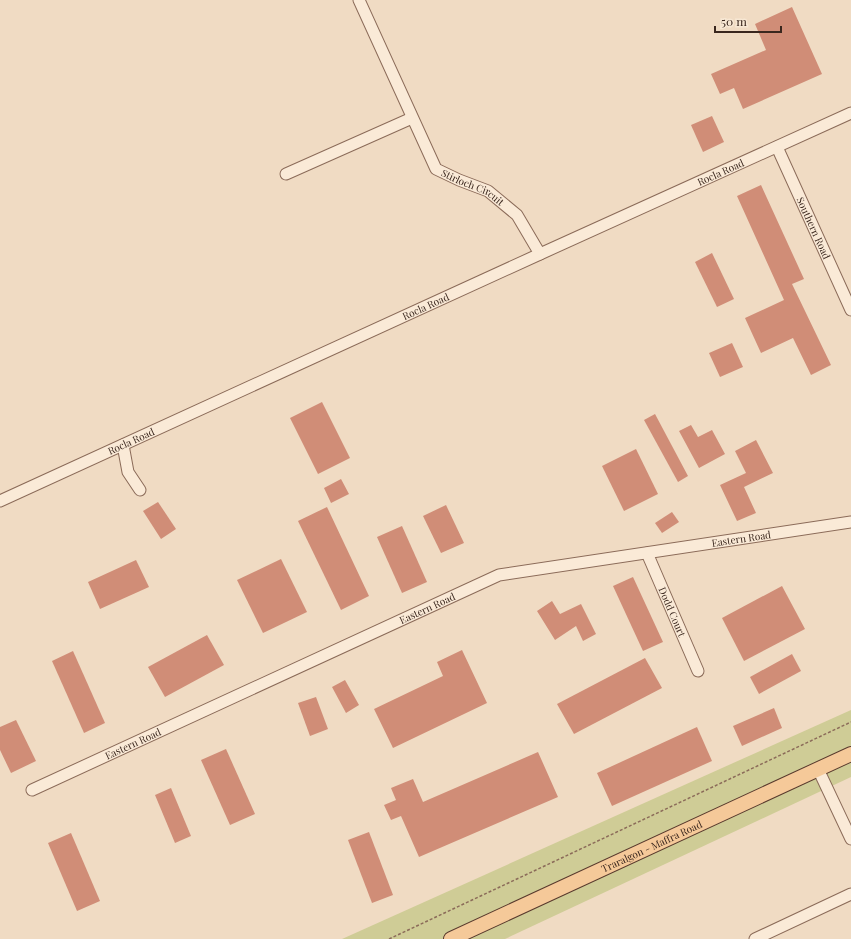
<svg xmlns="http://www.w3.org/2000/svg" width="851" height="939" viewBox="0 0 851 939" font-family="'Playfair Display',serif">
<rect width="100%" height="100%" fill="#f0dbc3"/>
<path fill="#cfcc96" d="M851,710V777L505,939H342Z"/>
<g fill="#d08d77">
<path d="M792,7L822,74L743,109L734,88L720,94L711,74L766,50L755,24Z"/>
<path d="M712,116L724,142L703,152L691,125Z"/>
<path d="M761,185L804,279L792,284L831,365L811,375L793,338L761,353L745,318L784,300L737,196Z"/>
<path d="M712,253L734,299L717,307L695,262Z"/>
<path d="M732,343L743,367L720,377L709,353Z"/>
<path d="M322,402L350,458L318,474L290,418Z"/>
<path d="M655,414L688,476L678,482L644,420Z"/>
<path d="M691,425L698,437L712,430L725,454L699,468L679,431Z"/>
<path d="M756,440L773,473L744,487L756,513L737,521L720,485L746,473L735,451Z"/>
<path d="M636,449L658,494L624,511L602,466Z"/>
<path d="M341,479L349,494L331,503L324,488Z"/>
<path d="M158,502L176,529L161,539L143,511Z"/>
<path d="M446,505L464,543L441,553L423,516Z"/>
<path d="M327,507L369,596L341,610L298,521Z"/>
<path d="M672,512L679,522L662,533L655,523Z"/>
<path d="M402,526L427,582L402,593L377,537Z"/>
<path d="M281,559L307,612L263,633L237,580Z"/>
<path d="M136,560L149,587L100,609L88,582Z"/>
<path d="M633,577L663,642L643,651L613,586Z"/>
<path d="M782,586L805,629L744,661L722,618Z"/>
<path d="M552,601L560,614L581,604L596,634L583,641L576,626L555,640L537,611Z"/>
<path d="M207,635L224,665L165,697L148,667Z"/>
<path d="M462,650L487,703L393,748L374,709L443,676L437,662Z"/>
<path d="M73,651L105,723L84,733L52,661Z"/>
<path d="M792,654L801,671L759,694L750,677Z"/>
<path d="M645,658L662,688L574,734L557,704Z"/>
<path d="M345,680L359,705L346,713L332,687Z"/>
<path d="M316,697L328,729L310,736L298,703Z"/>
<path d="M774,708L782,728L742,746L733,726Z"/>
<path d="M16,720L36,761L11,773L0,750V727Z"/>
<path d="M697,727L712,761L612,806L597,773Z"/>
<path d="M226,749L255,814L230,825L201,760Z"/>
<path d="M538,752L558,797L419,857L401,816L391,820L384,805L396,800L391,788L413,779L423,802Z"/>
<path d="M171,788L191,836L175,843L155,795Z"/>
<path d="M369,832L393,895L372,903L348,840Z"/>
<path d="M71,833L100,901L77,911L48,843Z"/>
</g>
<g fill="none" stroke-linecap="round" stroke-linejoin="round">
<defs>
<g id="minor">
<path id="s1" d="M359,0L436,169L459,180L488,191L517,215L540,254"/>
<path id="s2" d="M777,147L851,310"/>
<path d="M286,174L412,118"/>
<path d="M123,445L128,472L140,490"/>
<path id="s3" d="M0,501L540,254L851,113"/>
<path id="s4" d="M647,553L698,671"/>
<path d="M818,769L851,839"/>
<path id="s5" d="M32,790L499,575L851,522"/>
<path d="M755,939L851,894"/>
</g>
<g id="major">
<path id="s6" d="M451,939L851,754"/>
</g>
</defs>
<use href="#minor" stroke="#8b6b59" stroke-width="13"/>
<use href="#major" stroke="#593a2d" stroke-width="16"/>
<path stroke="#8b6b59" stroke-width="1.5" stroke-dasharray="3 2" stroke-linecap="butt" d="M389,939L851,722"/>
<use href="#minor" stroke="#faead7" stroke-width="11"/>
<use href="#major" stroke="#f5c999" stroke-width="14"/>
</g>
<g text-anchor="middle" stroke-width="3" stroke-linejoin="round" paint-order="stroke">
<g font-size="10" fill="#3a271e" stroke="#f7e7d3">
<text dy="4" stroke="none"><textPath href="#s3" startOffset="792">Rocla Road</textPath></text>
<text dy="4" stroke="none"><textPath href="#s1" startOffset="227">Stirloch Circuit</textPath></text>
<text dy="4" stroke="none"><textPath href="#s2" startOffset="89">Southern Road</textPath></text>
<text dy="4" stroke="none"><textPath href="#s3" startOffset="468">Rocla Road</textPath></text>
<text dy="4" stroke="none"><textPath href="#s3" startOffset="144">Rocla Road</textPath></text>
<text dy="4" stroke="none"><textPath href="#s5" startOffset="759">Eastern Road</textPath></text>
<text dy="4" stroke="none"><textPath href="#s5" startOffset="435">Eastern Road</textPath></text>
<text dy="4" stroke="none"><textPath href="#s4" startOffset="64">Dodd Court</textPath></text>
<text dy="4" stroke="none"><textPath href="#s5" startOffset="111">Eastern Road</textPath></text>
<text dy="4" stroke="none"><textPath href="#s6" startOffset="221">Traralgon - Maffra Road</textPath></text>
</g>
</g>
<path d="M715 26v6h66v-6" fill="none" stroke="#3a271e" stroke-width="2"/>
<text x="721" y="26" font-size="12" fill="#3a271e" stroke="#f7e7d3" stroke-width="3" paint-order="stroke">50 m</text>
</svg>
